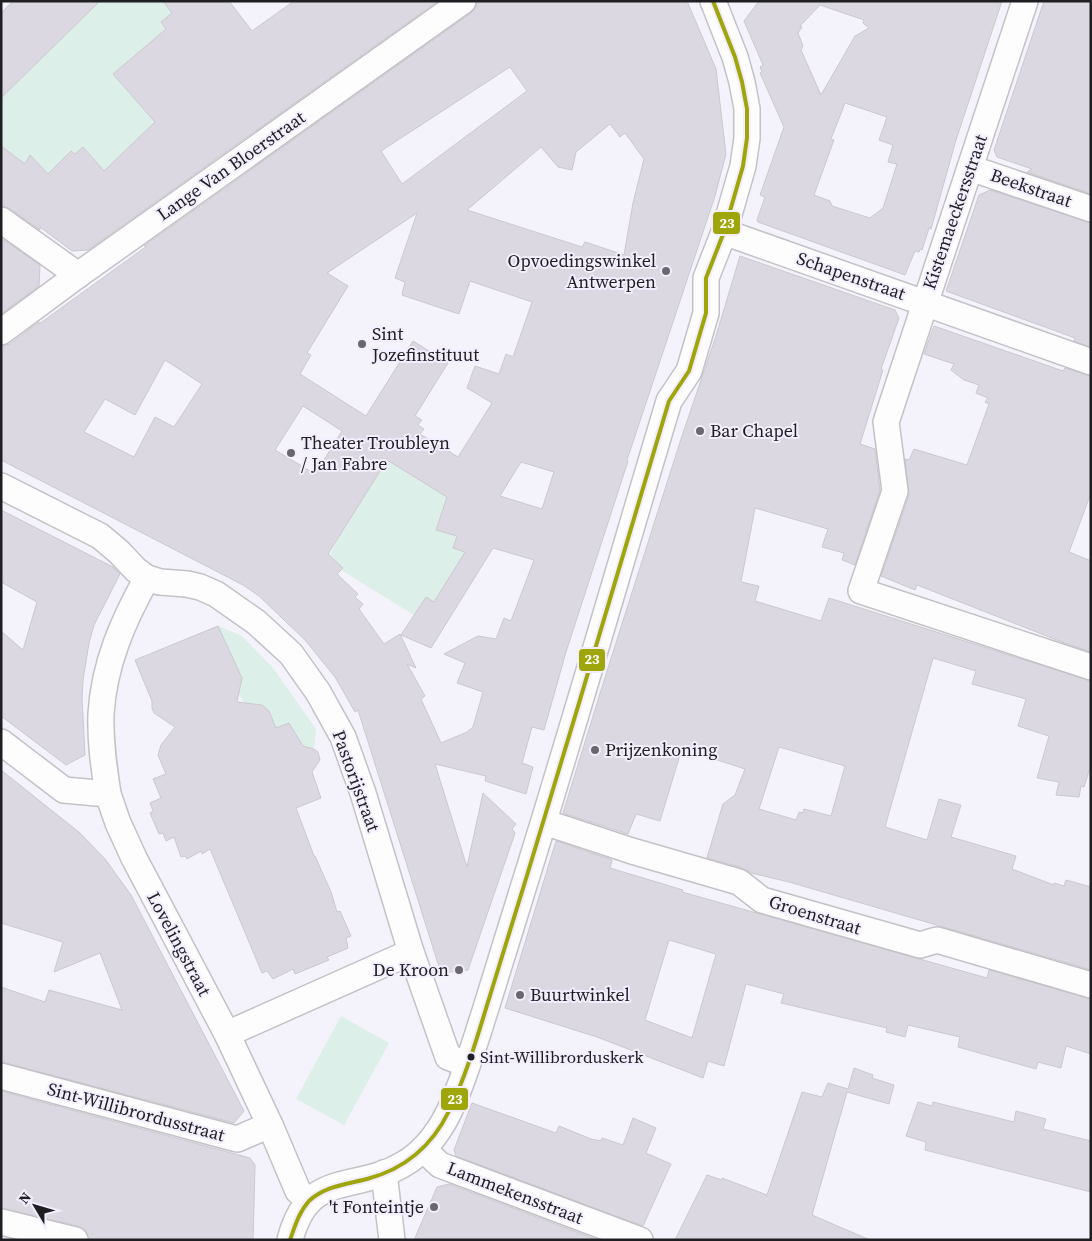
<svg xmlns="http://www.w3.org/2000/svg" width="1092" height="1241" viewBox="0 0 1092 1241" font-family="'Source Serif 4',serif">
<rect width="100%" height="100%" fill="#f4f2fa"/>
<g fill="#ddefe9">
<path d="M100,1H163L172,13L161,22L166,29L174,105L87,187L61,189L30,156L25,164L1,146V98Z"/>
<path d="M387,460L447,497L436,529L457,536L453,548L465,552L434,602L426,597L414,615L341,570L342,568L330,555L339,537Z"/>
<path d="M218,626L242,636L273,668L316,729L314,749H305L289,723L276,728L270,712L267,713L262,705L254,704L247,708L236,689L242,681L241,674L237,670Z"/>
<path d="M341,1016L389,1043L344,1125L296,1099Z"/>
</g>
<g fill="#dbd8e1" stroke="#cbc9cf" fill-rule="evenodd">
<path d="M13,1H100L1,98V13Z"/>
<path d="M163,1H229L252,31L294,1H438L88,250L72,251L40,227V230L9,208L1,206V146L25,164L30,155L48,174L71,151L75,154L83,147L104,171L155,122L113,74L166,29L161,22L172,13Z"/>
<path d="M477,1H687L716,69L726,154L715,196L627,460L628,461L566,652L544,730L532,727L522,763L533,767L526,794L485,781L486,776L435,764L467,867L483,793L516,824L512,829L515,833L468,970L441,973L358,710L355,712L335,677L305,640L259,596L243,585L1,460V346L10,344L39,322V324L147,246H144L471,13L476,7ZM510,67L527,91L402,184L381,151ZM610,124L620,137L625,133L644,159L633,203L624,255L585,242L582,247L467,210L541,147L558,167L572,170L576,152ZM417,213L395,278L405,282L402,295L459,314L470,281L532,302L513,357L506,354L499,374L475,366L467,388L492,403L458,457L420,434L424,429L418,425L422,420L415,416L448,363L413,341L366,416L300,374L311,355L307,353L348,286L327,273ZM165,360L202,384L174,427L155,417L134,457L84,432L105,399L135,415ZM303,406L342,431L315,474L275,450ZM387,460L447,497L436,530L457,536L453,548L465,552L434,602L426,597L401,635L431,648L493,548L534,560L511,621L504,618L496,639L478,636L444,654L465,663L457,683L483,692L473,727L467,732L441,743L421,699L425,696L407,664L416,668L400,634L384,644L359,609L363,604L355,597L358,594L337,574L343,568L328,554ZM521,462L554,472L542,509L500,496Z"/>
<path d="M759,1H1002L956,140L931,229L929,228L922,250L920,249L919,252L915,251L905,275L758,222L757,220L765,197L760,195L784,127L760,73L762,72L760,67L763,65L744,21ZM820,5L864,20L863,23L869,28L855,36L821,95L801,50L803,46L798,33L802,27L800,26ZM845,103L887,117L879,140L893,145L888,162L897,164L883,208L870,218L832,206L830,201L814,195L834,140L831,139Z"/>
<path d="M1044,1H1091V194L1027,172L1032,169L997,157L994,150Z"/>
<path d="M990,190L1091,223V347L1074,341L1075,338L946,291L979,195Z"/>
<path d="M1,238L40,265L39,286L1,314Z"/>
<path d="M740,256L895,310L899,318L881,369L883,370L860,444L875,449L880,490L855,565L842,560L844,553L822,547L828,529L755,508L741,582L759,586L755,601L821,621L829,598L1091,681V765L1084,787L1081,786L1079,797L1056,795L1059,782L1037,778L1049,736L1018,726L1026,699L972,684L976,671L933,658L885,827L927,840L939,799L961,805L951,837L1016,856L1012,869L1054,885V883L1064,886L1066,880L1091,887V970L789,882L751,873L743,868L707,858L723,804L735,795L745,769L699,754L693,758L680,755L660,821L636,814L628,834L563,813L607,671L681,439L716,336ZM779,747L845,766L831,816L804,809L803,813L799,812L796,820L759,809Z"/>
<path d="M934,326L1063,371L1065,368L1091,376V493L1069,552L1091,561V652L1062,642L917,585L915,590L881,576L909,495L905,459L909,460L914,449L967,465L989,404L985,402L988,398L976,393L979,385L964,380L951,370L954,364L924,354Z"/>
<path d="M1,510L113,567L120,574L94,625L89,643L83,680L82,699L85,755L66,765L1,716V631L23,650L37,602L1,582Z"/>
<path d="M218,626L242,678L237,702L262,705L269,711L276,728L289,723L303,746L314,749L318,752L320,760L312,772L321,798L296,808L314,856H315L331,892L337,912L340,911L351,936L346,938L348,948L327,957L329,960L295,974L293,969L273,979L267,971L262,973L210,849L202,854L201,851L187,859L185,856L181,857L174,837L166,841L163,833L159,834L150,813L153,811L150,803L161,798L153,779L166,774L158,755L161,745L175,727L154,713L152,708V701L135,660Z"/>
<path d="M1,770L80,833L105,859L131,895L244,1111L234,1123L1,1062V987L45,1002L49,990L122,1010L100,953L54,972L63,942L1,923Z"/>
<path d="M556,841L612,860L610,868L683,890L682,892L987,978L989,970L1091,999V1054L1066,1046L1061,1068L1038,1062L1036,1069L958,1047L960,1037L908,1025L905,1037L886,1032L887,1028L781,1003L784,994L746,984L724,1066L708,1061L703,1078L597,1037L505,1008ZM669,940L716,954L692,1038L645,1020Z"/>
<path d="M854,1068L873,1075L872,1078L894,1085L889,1104L847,1092L812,1215L870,1240H675L707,1175L722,1180V1178L767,1195L802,1092L822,1097L828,1083L848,1089Z"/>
<path d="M1,1091L250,1158L255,1165L253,1240H89L85,1230L78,1226L1,1208Z"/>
<path d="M918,1102L932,1106L933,1102L1014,1122L1016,1111L1046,1119L1043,1129L1091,1141V1192L925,1150L926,1142L906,1136Z"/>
<path d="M472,1103L556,1133L559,1126L591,1139L601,1141L602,1138L623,1145L633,1118L656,1128L646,1153L671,1164L643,1226L456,1156L454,1150Z"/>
<path d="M449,1184L598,1240H414L437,1187Z"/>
</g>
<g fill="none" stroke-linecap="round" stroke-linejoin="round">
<defs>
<g id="minor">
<path d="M1025,1L886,422L895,491L861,591L1091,667"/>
<path d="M970,168L1091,209"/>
<path d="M1,220L78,275"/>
<path d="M724,232L1091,362"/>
<path d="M1,332L78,275L463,1"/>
<path d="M1,486L100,536L119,552L136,570L147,578L160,582L187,584L200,587L216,594L256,622L291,654L318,692L343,737L363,793L411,952L448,1057L467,1064"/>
<path d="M1,742L64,790L108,794L118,823L134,858L227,1034L270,1125L298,1191L309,1201"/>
<path d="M108,794C104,768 100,741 101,714C104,664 123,621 147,578"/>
<path d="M544,822L632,851L739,882L762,900L920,945L937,940L1091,985"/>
<path d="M227,1034L411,952"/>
<path d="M1,1076L237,1139L270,1125"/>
<path d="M423,1149L440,1165L640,1240"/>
<path d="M384,1173L392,1240"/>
<path d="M1,1222L75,1240"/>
<path d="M290,1240C308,1169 354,1193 402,1165C426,1152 443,1127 453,1103C466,1073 475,1042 485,1011C498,968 512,925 525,882C575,722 621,561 669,401L689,371L706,313V278L724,232L743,166L747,138V109L742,82L735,57L713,1"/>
</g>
</defs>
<use href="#minor" stroke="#c4c2c8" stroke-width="28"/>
<use href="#minor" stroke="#fdfdfe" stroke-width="25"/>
<defs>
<path id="bus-1" d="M290,1240C295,1226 299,1212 309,1201C325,1186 347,1184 367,1179C405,1169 432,1146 449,1111C466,1076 477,1038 488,1002C500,962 513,922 525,882C574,722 621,561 669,401L689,371L706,313V278L724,232L743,166L747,138V109L742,82L735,57L713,1"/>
</defs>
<use href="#bus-1" stroke="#f3eefe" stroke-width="8"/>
<use href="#bus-1" stroke="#9ea609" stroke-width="4"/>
</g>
<g fill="#6a686e" stroke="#f3eefe" stroke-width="2">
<circle cx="666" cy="271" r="5"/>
<circle cx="362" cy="344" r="5"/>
<circle cx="700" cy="431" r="5"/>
<circle cx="291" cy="453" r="5"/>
<circle cx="595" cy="750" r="5"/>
<circle cx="459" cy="970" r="5"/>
<circle cx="520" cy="995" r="5"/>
<circle cx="434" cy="1207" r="5"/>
</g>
<circle fill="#1f1e23" stroke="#f3eefe" stroke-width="2" cx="471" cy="1057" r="4.5"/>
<g text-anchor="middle" stroke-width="4" stroke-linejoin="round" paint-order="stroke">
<g font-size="17" fill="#1f1e23" stroke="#f3eefe" text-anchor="start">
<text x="480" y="1063">Sint-Willibrorduskerk</text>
</g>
<g font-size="18" fill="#1f1e23" stroke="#f3eefe">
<text transform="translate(231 166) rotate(-35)" y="6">Lange Van Bloerstraat</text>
<text transform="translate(1031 188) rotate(19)" y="6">Beekstraat</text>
<text transform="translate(955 212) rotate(-71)" y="6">Kistemaeckersstraat</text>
<text transform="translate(851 276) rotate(19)" y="6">Schapenstraat</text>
<text transform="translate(356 781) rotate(70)" y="6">Pastorijstraat</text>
<text transform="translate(815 915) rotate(17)" y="6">Groenstraat</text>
<text transform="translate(179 944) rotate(62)" y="6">Lovelingstraat</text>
<text transform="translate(136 1112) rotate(15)" y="6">Sint-Willibrordusstraat</text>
<text transform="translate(515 1193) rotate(21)" y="6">Lammekensstraat</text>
</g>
<g font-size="18" fill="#1f1e23" stroke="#f3eefe" text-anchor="start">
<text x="656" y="267" text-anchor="end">Opvoedingswinkel<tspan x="656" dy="21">Antwerpen</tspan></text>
<text x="372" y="340">Sint<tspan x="372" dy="21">Jozefinstituut</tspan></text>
<text x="710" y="437">Bar Chapel</text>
<text x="301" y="449">Theater Troubleyn<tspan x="301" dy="21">/ Jan Fabre</tspan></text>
<text x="605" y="756">Prijzenkoning</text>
<text x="449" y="976" text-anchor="end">De Kroon</text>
<text x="530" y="1001">Buurtwinkel</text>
<text x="424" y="1213" text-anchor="end">'t Fonteintje</text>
</g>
</g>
<g stroke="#f3eefe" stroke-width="2">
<rect x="712" y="211" width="29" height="24" rx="5" fill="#9ea609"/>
<rect x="578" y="648" width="28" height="24" rx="5" fill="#9ea609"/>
<rect x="440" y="1087" width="29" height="24" rx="5" fill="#9ea609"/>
</g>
<g font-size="14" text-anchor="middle" font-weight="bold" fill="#fff">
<text x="727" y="228">23</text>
<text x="592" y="664">23</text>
<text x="455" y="1104">23</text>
</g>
<rect width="1092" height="1241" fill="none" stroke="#1f1e23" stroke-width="5"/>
<g transform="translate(35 1206) rotate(308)" stroke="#f3eefe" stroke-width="4" paint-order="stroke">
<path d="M0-4L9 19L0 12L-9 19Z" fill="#1f1e23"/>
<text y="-8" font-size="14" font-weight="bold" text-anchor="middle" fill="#1f1e23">N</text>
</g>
</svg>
